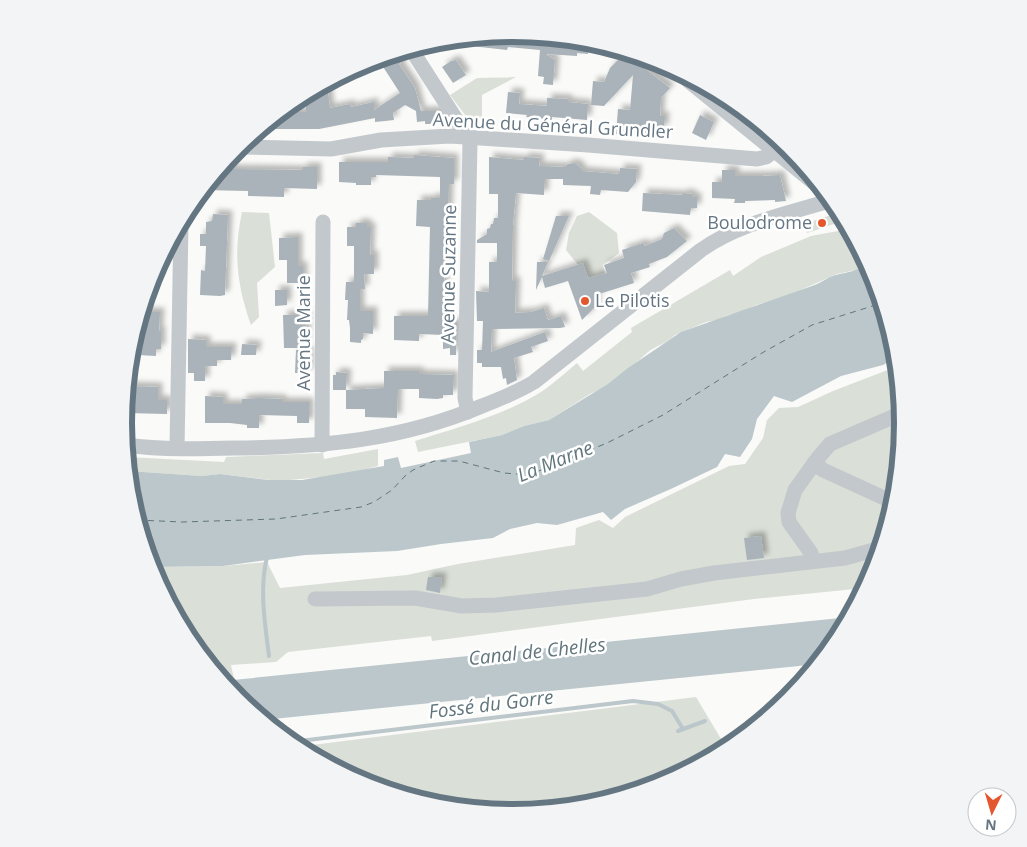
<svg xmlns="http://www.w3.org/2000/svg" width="1027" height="847" viewBox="0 0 1027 847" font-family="'Open Sans',sans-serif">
<defs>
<filter id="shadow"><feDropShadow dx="4.5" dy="-4.5" stdDeviation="2.5" flood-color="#0004"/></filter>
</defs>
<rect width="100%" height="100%" fill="#fafaf8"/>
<g fill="#dadfd7">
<path d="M516,77L482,95V116L475,128L450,95L477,78Z"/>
<path d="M242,212L269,213L275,267L257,283L259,317L251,325C237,285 233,254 242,212Z"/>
<path d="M589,212L617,233L619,253L603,265L606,280L595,286L566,250L569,233L577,216Z"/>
<path d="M837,213L840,222L807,233L804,224Z"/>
<path d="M849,229L867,261L856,270L837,274L789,295L756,305L739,313L728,315L717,320L706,322L675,335C669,342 656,346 648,352C636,363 625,372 613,384H608L603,388L590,394L549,420L524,426L502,435L418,452L415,441C456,428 508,414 544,390C555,382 566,372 577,363L583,371L632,332L631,328L730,270L733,276L761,257L811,236Z"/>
<path d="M898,366L903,424L896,500L873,573L865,588L754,599L432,641L431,636L288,652L276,662L231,665L234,679L223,681L189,640L152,567L223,566L267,562L280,588L407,575L458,564L575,545L576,528L599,520L613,528L625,517L729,466L745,464L763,438L767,420L779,408L798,407L833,391Z"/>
<path d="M378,449V466L343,475L290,480H270L220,474L202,476L128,471L127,457L224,462L226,457L323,453L324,459Z"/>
<path d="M696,697L724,744L719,754L662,784L589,806L513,813L437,806L364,783L296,747Z"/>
</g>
<g fill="#bbc7cb">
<path d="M867,261L874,275L896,348L897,357L883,365L841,376L792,402L774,396L757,419L752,439L740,457L725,454L717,467L673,488L625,509L611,520L603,512L557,525L537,523L510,529L493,538L441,544L397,551L305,555L223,566L152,567L131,499L128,471L202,476L220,474L268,480H302L384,466V460L398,457L401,468L471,453L469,442L502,435L524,426L549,420L608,384L628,368L681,332L812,286C818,284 824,280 830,277C842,272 860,273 867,261Z"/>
<path d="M850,617L837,640L818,664L263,720L238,699L223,681Z"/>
</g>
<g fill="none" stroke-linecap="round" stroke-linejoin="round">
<g stroke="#bbc7cb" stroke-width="4">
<path d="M267,557C259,590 265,623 269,656"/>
<path d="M678,731L705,721"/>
<path d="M291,742L633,701L658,704L672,711L683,729"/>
</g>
<path stroke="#60757c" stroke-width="1" stroke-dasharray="6 5" stroke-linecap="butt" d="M137,520L182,522L276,519L361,507L374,502L392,490L405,476L413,470L434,461H459L504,473L529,475L607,443L663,415L762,353L812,325L882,303"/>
</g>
<g fill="#aab3b9" filter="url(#shadow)">
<path d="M514,34L541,36V43L560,45V38L589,41L588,54L577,53V56L546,54L555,60L553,85L543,84L544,77L538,76L540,50L508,47L507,50L471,46L485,37Z"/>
<path d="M626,52L631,54L636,58L634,60L670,88L661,98L660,116H665L664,129H658V135L629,133L628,135L616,134L618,109L630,110L633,75L604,106L591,105L593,81L604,82L610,68Z"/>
<path d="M395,54L401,63L399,64L415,88L421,111H440L444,118H440V124H425V121L417,122L416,111L405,105L393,113L394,120L375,122V118L319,129H261L281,112H306V94L313,91H328L330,108L350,104L351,107L374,102V110L400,93L378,59Z"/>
<path d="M456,60L466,75L453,83L442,67L451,61Z"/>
<path d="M508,92L520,93L519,104L547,106V98L568,99V102L588,104L587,120L552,117V120L526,117L527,115L506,113Z"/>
<path d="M700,115L714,122L706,140L692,133Z"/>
<path d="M414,155L454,158V184H449L448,218H446L444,286H446V297H447L446,323H457L456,355H450V348L443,349V335L419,334V341L394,340V316H428L430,227L416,226L417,200H431L430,198H440V177L376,175V177H371V185H356V183L339,182V162H388V157L414,158Z"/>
<path d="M489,157L524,160V157L540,158L539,166L564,167L568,164L575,163L581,168V171L619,174L620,168L637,169L636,182L628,192L601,190L600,195L590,194L591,186L563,185V179H545L544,195L516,193L513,225L512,281H516L515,313L531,312L544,308L548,320L561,316L565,327L560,328L492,329L491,352L545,332L548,341L531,347L533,352L514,358L517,380L507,385L506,378L503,379L501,367H482V363H477V350H482L483,321H477L476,291L489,292V262H497V243H477V240L487,234V229L490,228L491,224H493L494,218H498V194H489Z"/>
<path d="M229,158L230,168L232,169L303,170V167H317V189L284,188V197L248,196V191L203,190Z"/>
<path d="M722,170H735V176H763L780,175L786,201L775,202V200L745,201V203H734L735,199L712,198V182H722Z"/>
<path d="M643,193L683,195V193L692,194V197H697V208H691L690,215L642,211Z"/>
<path d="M213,214L228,215L225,295L220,296L200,295L201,270L205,271L206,246H200V234H206V222L212,221Z"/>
<path d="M556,216H569L549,261L543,259Z"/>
<path d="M356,223H367V227H371L370,255H374V274H364L365,289H360V311H373V334L363,333V339L361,340V343L350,342V328L349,320H347L348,300H345L346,282H354V246H347V227H356Z"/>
<path d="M674,228L687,241L667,257L649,264L650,267L631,273L634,283L596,295L597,298L595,300L597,305L582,320L568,281L545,288L542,277L536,290L537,262H548L542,276L583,263L588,278L607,273L604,265L624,258L622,250L643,243L645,246L662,239L664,233Z"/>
<path d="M298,237V266H303V283H287V260H279V238Z"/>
<path d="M275,290H287V305L275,306Z"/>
<path d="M142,312H160L159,331H161V349H156V356L138,355L140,319Z"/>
<path d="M283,315H307L305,348H284Z"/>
<path d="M188,339L206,340V347H232L231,360H217V366H205V381H194V373H188Z"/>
<path d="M242,344L257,345L256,355H241Z"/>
<path d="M296,350L309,351V373H295Z"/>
<path d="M384,371H419V374L454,375L453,395H443V398L437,399L419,398V389H398L397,418L365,417V409H346V390L384,388Z"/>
<path d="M336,372L347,373L346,390H333V375H336Z"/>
<path d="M127,386L158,387V400H167V414L125,413Z"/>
<path d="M205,396L223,397V404H242V399L259,398L282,399V402H309V423H297V416L259,415V428H247V425L230,423H205Z"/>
<path d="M761,536L764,558L747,560L744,538Z"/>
<path d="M428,577H442L440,593L426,590Z"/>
</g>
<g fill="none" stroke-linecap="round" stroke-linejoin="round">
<g stroke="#c3c8cc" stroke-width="15">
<path d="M411,49L470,141L465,398L468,412"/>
<path d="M675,70L824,191"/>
<path d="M239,147L331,149L381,140L450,136L588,145L757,159L766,157L774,151"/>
<path d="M126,445C163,450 199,449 236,448C324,447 401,440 482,406C500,399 518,392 534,382L701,250C739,223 787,214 832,200"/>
<path d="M322,445L323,222"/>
<path d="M177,448L181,224"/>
<path d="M814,463L823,470L895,503"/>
<path d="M813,561L811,553L789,522L788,513L795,490L818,458L830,444L902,413"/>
<path d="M315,599L415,598L462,606L496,605L647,589L681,579L714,573L845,558L881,548"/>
</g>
</g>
<g fill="#e4572e" stroke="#fff" stroke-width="2">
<circle cx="822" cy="223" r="5"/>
<circle cx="585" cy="301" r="5"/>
</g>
<g text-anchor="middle" stroke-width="5" stroke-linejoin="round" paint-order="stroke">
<g font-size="18" fill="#657683" stroke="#fff">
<text transform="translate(553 126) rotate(3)" y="6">Avenue du Général Grundler</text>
<text transform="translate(449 274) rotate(-89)" y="6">Avenue Suzanne</text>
<text transform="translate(304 333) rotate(-90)" y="6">Avenue Marie</text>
</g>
<g font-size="18" fill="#657683" stroke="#fff" text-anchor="end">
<text x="812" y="229">Boulodrome</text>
<text x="595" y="307" text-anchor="start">Le Pilotis</text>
</g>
<g font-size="19" font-style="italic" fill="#60757c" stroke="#fff">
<text transform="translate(555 461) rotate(-22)" y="7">La Marne</text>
<text transform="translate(537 651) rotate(-6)" y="7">Canal de Chelles</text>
<text transform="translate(491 704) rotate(-7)" y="7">Fossé du Gorre</text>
</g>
</g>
<path d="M0 0H1027V847H0ZM132 423a381 381 0 1 1 762 0a381 381 0 1 1-762 0Z" fill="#f3f4f5" fill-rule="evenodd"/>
<path fill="none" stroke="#657683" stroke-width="6" d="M132 423a381 381 0 1 1 762 0a381 381 0 1 1-762 0Z"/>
<g transform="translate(992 812) rotate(185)"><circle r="24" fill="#ffffff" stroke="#c1c8cd"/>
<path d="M0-4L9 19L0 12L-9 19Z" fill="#e4572e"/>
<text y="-8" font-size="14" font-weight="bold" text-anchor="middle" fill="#657683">N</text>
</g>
</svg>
